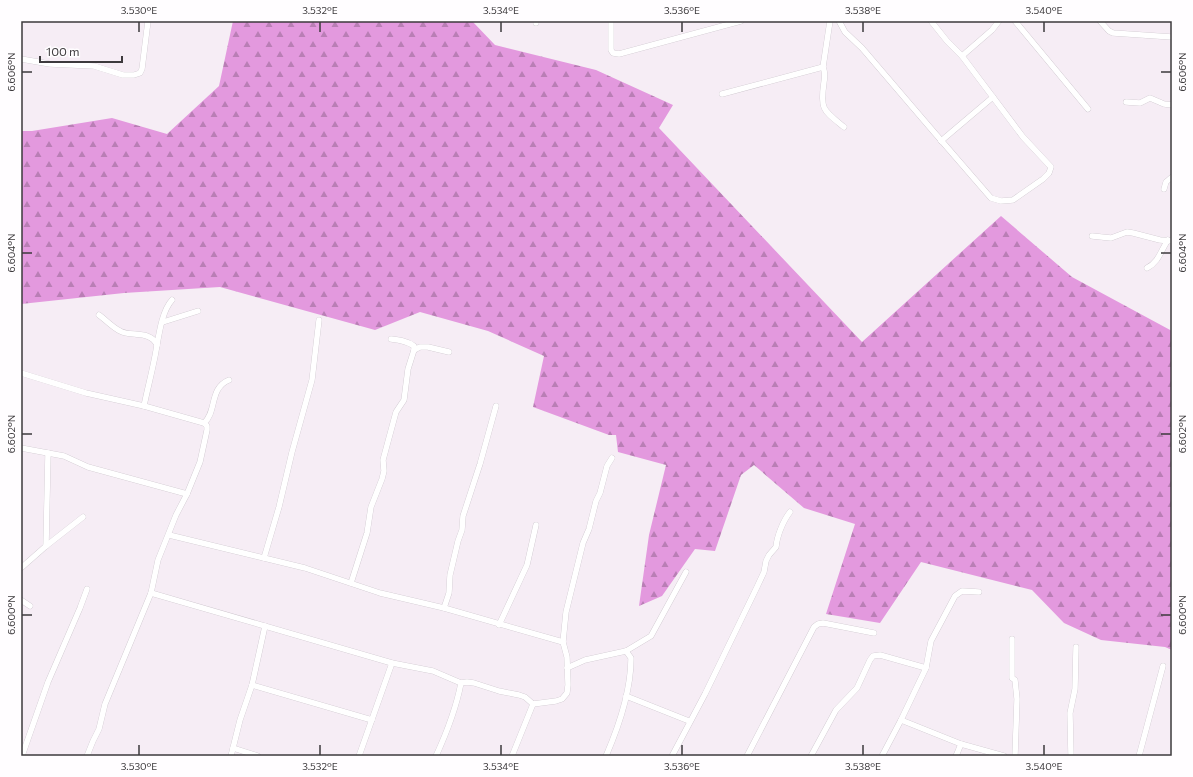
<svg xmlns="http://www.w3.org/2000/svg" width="1193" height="777" viewBox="0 0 1193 777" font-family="Commissioner,sans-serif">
<defs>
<pattern id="forest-firs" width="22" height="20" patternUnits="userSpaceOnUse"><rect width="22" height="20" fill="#e399de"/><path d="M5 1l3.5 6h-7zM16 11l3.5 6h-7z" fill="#b97eb5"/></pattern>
</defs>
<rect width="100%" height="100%" fill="#f6edf5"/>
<path fill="url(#forest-firs)" d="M233,21H472L495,45L596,70L673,105L659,128L862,342L1001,216L1072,277L1172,331V650L1165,647L1101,640L1064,623L1032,590L921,562L880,623L826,614L855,524L804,508L754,465L741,475L715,551L695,549L662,596L639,606L649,535L666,465L618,452L616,435H609L533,407L544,356L488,331L420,312L375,330L220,287L124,293L21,304V131H32L112,118L167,134L219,86Z"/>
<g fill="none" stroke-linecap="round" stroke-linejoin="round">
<defs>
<g id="minor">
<path d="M611,21V50L613,53L619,54L741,21"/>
<path d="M830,21L823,67C825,72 825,77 824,82C820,110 823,110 844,127"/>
<path d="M839,21L845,32L862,48L933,131L991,198L1001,201L1013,200L1043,179L1049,173L1051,167L1023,137L962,56L947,41L931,21"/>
<path d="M1015,21L1088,109"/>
<path d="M1100,21L1109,31L1113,33L1172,37"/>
<path d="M536,23V21"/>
<path d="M962,56L992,30L999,21"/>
<path d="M21,59L50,64L94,66L123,75H134L140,73L142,69L148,21"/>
<path d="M722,94L823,67"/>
<path d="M1126,102L1140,103L1150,98L1164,104L1172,105"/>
<path d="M941,141L993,97"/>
<path d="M1164,189L1166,182L1172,177"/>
<path d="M1092,236L1111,238L1127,232L1133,233L1160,240L1172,241"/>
<path d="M1147,268C1159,262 1161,250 1168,240"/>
<path d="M99,315C106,320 112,327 120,331C130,337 151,330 157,345"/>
<path d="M163,322L198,311"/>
<path d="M391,339C399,340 407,341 414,346V350"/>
<path d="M21,373L86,393L144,406L204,423L207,426V430L200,462L187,494L176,515L158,560L151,593L105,704L99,729L93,741L87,756"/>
<path d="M144,406C147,391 151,376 154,361C158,344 160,313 172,300"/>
<path d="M204,423C217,412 209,388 229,380"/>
<path d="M21,448L64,456L88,467L187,494"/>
<path d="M169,535L305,568L380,593L444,608L563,642"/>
<path d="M46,546L48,453"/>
<path d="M264,558L279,507L292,452L312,380L319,320"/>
<path d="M21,568L46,546L83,517"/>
<path d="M351,583L367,533L371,507L382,479L384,471L383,460L396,412L404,400L408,369L414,350L420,347H428L449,352"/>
<path d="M151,593L392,663L433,671L461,683L467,682L474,683L499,691L519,695L525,697L533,704L556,701L562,699L567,693L568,685L567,657L563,642L566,612L583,543L589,529L596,501L600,493L607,466L612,458"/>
<path d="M21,600L30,606"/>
<path d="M444,608L449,593L450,575L458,541L462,530L463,516L480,464L496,406"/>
<path d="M499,625L527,565L536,525"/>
<path d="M1012,639V678L1015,680L1017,699L1015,756"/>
<path d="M567,668L585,660L626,651L651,636L686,572"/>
<path d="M252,685L372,720"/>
<path d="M626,696L689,721"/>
<path d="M901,720L961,744L1004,756"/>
<path d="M233,748L258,756"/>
<path d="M22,756L48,682L80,608L87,589"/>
<path d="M231,756L240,720L252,685L265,626"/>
<path d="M359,756L392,663"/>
<path d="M436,756C447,732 456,709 461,683"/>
<path d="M512,756L533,704"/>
<path d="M606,756C619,726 631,691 631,658L626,651"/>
<path d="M672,756L705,694L757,587L764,572L766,561L769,555L776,547C777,536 783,521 790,512"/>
<path d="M747,756L814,627L818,624L823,623L874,633"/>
<path d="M811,756L836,710L857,688L870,660L873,656L880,655L926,668"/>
<path d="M882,756L901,720L926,668L931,641L955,596L962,591L979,592"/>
<path d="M956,756L961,744"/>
<path d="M1071,756L1070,713L1075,689L1076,647"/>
<path d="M1139,756L1163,666"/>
</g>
</defs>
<use href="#minor" stroke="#c7bfc7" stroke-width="6"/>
<use href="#minor" stroke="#fff" stroke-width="5.5"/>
</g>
<path fill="none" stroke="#3d3a3d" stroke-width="1.5" d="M139,22V32M320,22V32M501,22V32M682,22V32M863,22V32M1044,22V32M22,72H32M1161,72H1171M22,253H32M1161,253H1171M22,434H32M1161,434H1171M22,615H32M1161,615H1171M139,745V755M320,745V755M501,745V755M682,745V755M863,745V755M1044,745V755"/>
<rect width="1193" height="777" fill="none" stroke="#fffdff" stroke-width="44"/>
<path d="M40 56v6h82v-6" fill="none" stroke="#3d3a3d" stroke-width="2"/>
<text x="46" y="56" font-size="12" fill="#3d3a3d" stroke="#fffdff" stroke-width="3" paint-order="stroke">100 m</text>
<rect x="22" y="22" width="1149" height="733" fill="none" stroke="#3d3a3d" stroke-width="1.5"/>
<g font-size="10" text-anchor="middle" fill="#3d3a3d">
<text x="139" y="14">3.530°E</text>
<text x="320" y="14">3.532°E</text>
<text x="501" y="14">3.534°E</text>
<text x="682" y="14">3.536°E</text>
<text x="863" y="14">3.538°E</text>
<text x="1044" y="14">3.540°E</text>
<text transform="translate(11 72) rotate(-90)" y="4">6.606°N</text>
<text transform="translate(1182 72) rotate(-90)" y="4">6.606°N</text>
<text transform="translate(11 253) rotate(-90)" y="4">6.604°N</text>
<text transform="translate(1182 253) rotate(-90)" y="4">6.604°N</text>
<text transform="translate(11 434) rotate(-90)" y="4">6.602°N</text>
<text transform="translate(1182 434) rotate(-90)" y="4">6.602°N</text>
<text transform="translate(11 615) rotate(-90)" y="4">6.600°N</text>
<text transform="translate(1182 615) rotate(-90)" y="4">6.600°N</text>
<text x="139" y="770">3.530°E</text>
<text x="320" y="770">3.532°E</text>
<text x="501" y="770">3.534°E</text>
<text x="682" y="770">3.536°E</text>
<text x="863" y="770">3.538°E</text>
<text x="1044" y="770">3.540°E</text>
</g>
</svg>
